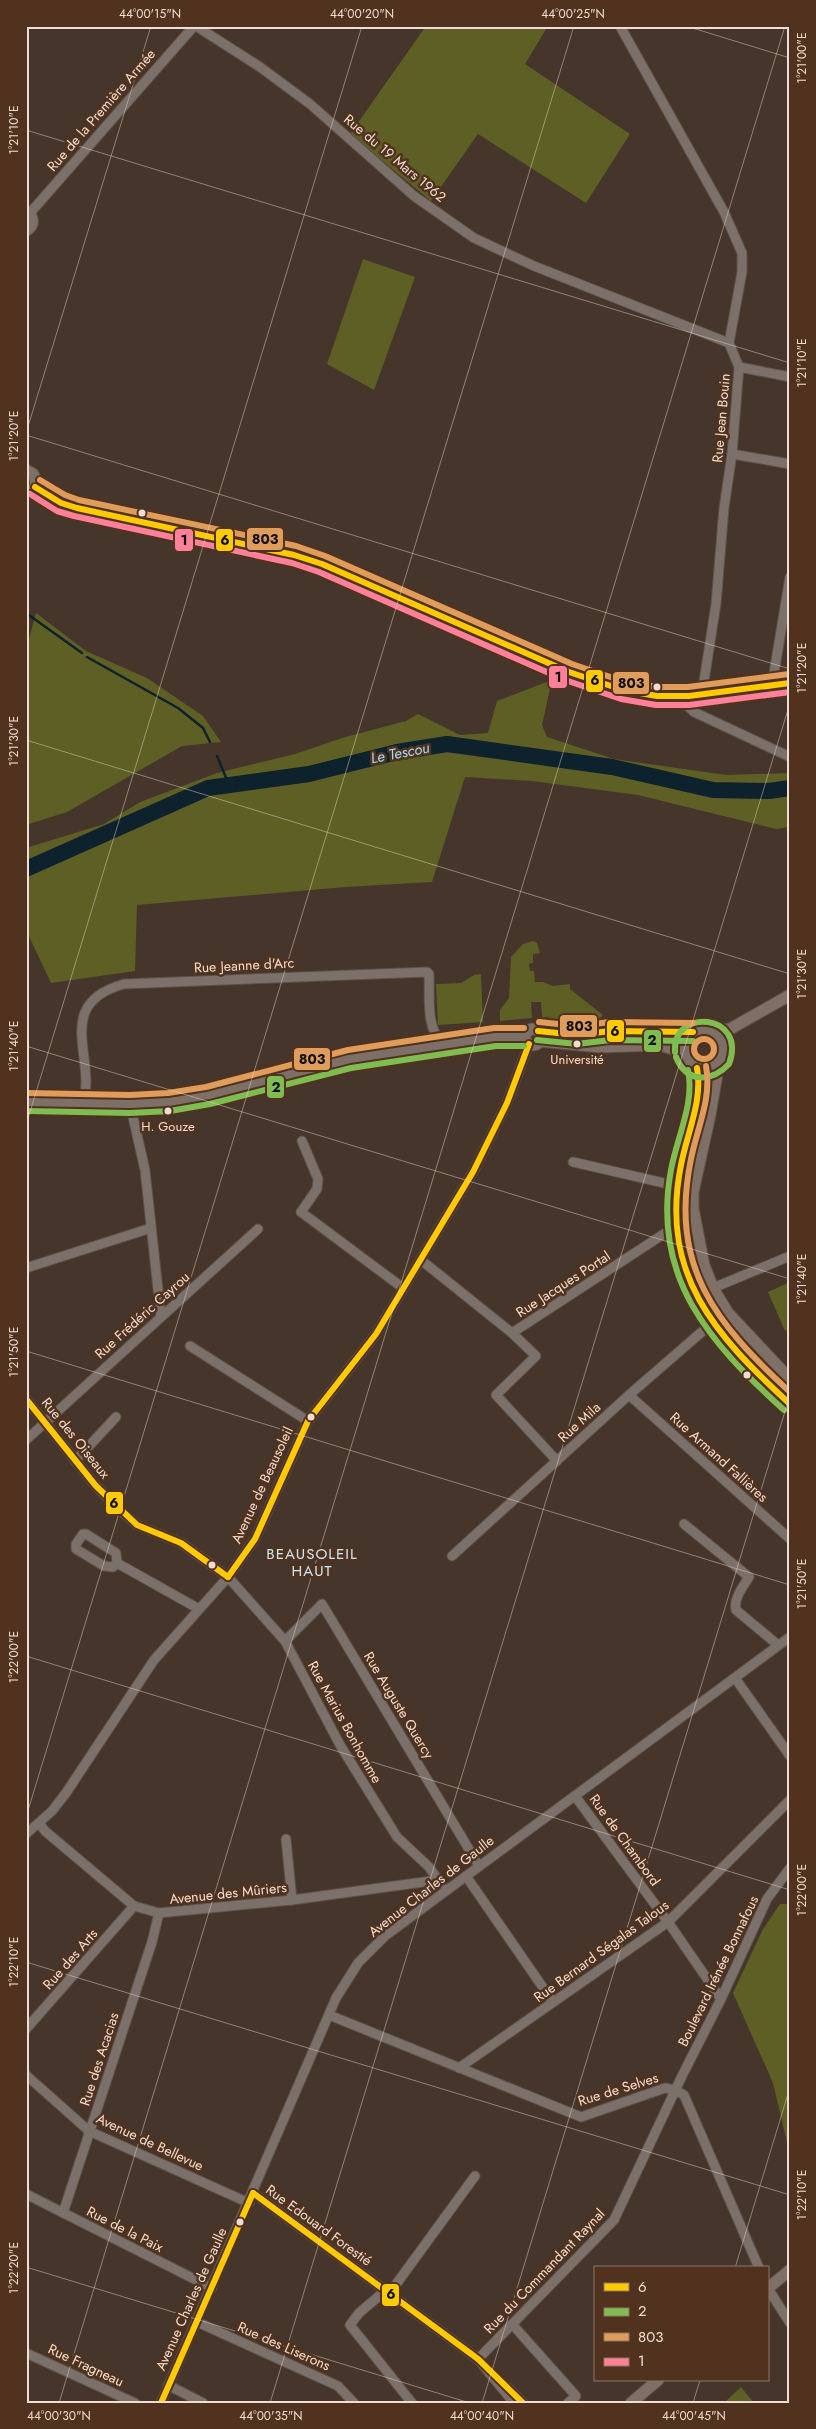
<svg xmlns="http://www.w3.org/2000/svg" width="816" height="2429" viewBox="0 0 816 2429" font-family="Jost,sans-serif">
<rect width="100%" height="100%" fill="#45352a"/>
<g fill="#5d5f24">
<path d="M426,26H548L525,64L630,134L586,203L478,134L431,201L350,134Z"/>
<path d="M363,259L415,277L374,390L327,364Z"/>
<path d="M36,613L86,651L147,678L203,716L221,742L182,746L67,812L26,825V650Z"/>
<path d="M552,680L542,725L547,737L614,759L726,775L790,773V827L776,829L638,795L532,781L465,777L432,882L345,887L137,905L135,971L51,983L26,930V848L104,824L140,802L217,773L295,754L342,738L406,721L418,714L460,735L488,733L497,701Z"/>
<path d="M533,941L537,943L540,953L533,954V963L529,964L530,971H534L535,982H543L553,986L570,984V989L603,1015L599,1019L555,1020L547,1017H542L541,1002H531L532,1018L500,1021V1010L509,998L511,957L523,944Z"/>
<path d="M481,974L483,1022L438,1025L436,984L461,983L474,975Z"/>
<path d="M790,1282V1329L785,1331L768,1292Z"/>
<path d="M780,1904H790V2155L773,2083L733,1993L763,1929Z"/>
<path d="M741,2387L754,2403H724L726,2401Z"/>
</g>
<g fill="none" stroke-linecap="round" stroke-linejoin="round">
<g stroke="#0d222c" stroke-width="2.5">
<path d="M26,613L82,653"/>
<path d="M87,657L178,708L203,728L210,742"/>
<path d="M217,756L229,785"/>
</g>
<path stroke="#0d222c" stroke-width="16" d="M26,869L208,788L309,774L397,752L447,744L612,767L713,790L769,791L790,788"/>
<defs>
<g id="minor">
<path d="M196,26L260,67L310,104L414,196L474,238L534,266L729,343"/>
<path d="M620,26L724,212L742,253V272L729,343L739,367L732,454L724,508L716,604L702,694"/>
<path d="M26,210C36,216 36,226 26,232"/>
<path d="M30,213L194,26"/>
<path d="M739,367L790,377"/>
<path d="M732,454L790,464"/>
<path d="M772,685L790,577"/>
<path d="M677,696L694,712L790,757"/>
<path d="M83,1103C97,1058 52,1004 124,984L427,972L429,974C430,997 425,1029 444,1045"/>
<path d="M130,1104L145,1170L161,1317"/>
<path d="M302,1141L318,1179L317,1189L301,1212L403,1288"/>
<path d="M573,1162L677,1186"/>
<path d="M421,1260L512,1333L536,1356L496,1395L557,1461"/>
<path d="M26,1268L151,1228"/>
<path d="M713,1288L790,1256"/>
<path d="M512,1333L676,1226"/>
<path d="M190,1346L308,1421"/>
<path d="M629,1395L790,1539"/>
<path d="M26,1399L96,1486L119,1509L137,1525L181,1543L228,1577L285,1641L340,1745L397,1837L429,1867L438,1880"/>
<path d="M26,1440L258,1229"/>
<path d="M75,1461L116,1417"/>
<path d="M684,1524L749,1577C743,1587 733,1599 736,1610L778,1645"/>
<path d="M452,1556L629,1395L712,1323L728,1313"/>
<path d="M117,1563L113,1567L104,1566L76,1549V1544L83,1534H86L116,1553L117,1563L199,1609"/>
<path d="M285,1641L322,1604L479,1866"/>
<path d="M735,1678L790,1756"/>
<path d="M575,1796L668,1922L721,1999"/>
<path d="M39,1823L45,1831L134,1906L159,1913L292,1900L438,1880L442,1884"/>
<path d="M26,1834L52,1811L66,1793L154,1660L228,1577L255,1539L308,1421L376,1334L473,1172L507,1103L529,1044"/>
<path d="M286,1839L292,1900"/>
<path d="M466,1876L553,2002"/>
<path d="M329,2015L581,2117L665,2088L675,2090L684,2095L759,2268"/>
<path d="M26,2029L134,1906"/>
<path d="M459,2068L668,1922L790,1800"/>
<path d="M26,2075L89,2131L249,2203"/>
<path d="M253,2193L478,2359L514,2403"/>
<path d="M26,2194L212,2288"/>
<path d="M63,2213L152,1942L159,1913"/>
<path d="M767,2287L790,2323"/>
<path d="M385,2291L359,2313L350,2325L412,2403"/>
<path d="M389,2294L475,2176"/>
<path d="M197,2322L338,2386L354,2403"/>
<path d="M512,2324L576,2396L568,2403"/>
<path d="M26,2353L135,2403"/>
<path d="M478,2359L614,2220L682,2076L721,1999L767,1899L790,1868"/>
<path d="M168,2385L203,2403"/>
<path d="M507,2387L523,2403"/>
<path d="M161,2403L336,1998L358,1963L385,1936L790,1637"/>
</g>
<g id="major">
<path d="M26,470L33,474C38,483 36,491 26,495"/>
<path d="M35,487L61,503L77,508L294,555L322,564L569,672C596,683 627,694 657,696C697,699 749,688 790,683"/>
<circle cx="533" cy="1037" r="8"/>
<circle cx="704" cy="1049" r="20"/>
<path d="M538,1031L577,1035L610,1031L693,1032"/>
<path d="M713,1031L730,1029L790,995"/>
<path d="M539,1041L600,1047L661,1045L684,1053"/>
<path d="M719,1063L710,1115L693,1192V1208L704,1265L713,1288L728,1313L790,1379"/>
<path d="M697,1068C705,1094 689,1124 684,1149C680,1168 676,1187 675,1206C674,1248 697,1308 725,1340C745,1363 767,1383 790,1404"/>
<path d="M26,1102L130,1104L169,1102L208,1096L349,1059L495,1037H524"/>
<path d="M767,2289L790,2270"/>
<path d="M631,2403L658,2380"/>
</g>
</defs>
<use href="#minor" stroke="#5e5147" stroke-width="11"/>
<use href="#major" stroke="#5e5147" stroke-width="13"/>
<use href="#minor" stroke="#7b706a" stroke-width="9"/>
<use href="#major" stroke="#7e7066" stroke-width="11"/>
<defs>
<g id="bus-1">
<path d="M35,487L61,503L77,508L294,555L322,564L569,672L623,690L657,696H689L790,683"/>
<path d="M538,1031L577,1035L610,1031L693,1032"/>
<path d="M697,1068C703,1101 687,1133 681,1165C659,1274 715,1335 790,1404"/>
<path d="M26,1399L96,1486L137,1525L181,1543L228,1577"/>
<path d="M228,1577L255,1539L308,1421L376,1334L473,1172L507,1103L529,1044"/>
<path d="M253,2193L478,2359L523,2403"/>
<path d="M161,2403L253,2193"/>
</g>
<g id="bus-2">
<path d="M537,1040L577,1044L610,1040L693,1041"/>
<path d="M675,1052C672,1007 748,1013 729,1064C712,1082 687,1084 676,1057"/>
<path d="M688,1070C695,1103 677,1137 671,1170C651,1278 710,1343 784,1410"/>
<path d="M26,1111L130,1113L170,1111L210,1104L351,1068L496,1046H524"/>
</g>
<g id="bus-3">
<path d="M40,480L65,495L79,500L296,546L325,556L572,664L625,682L658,687H688L789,674"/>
<path d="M539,1022L577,1026L610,1022L693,1023"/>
<circle cx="704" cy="1049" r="10"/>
<path d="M706,1066C712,1099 697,1128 691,1159C669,1266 715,1323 790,1392"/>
<path d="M26,1093L130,1095L168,1093L206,1087L348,1050L494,1028H524"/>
</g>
<path id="bus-4" d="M30,494L57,511L74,516L292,563L319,572L565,680L621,699L656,705H689L790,692"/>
</defs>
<use href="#bus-1" stroke="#51321e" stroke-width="10"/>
<use href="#bus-2" stroke="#51321e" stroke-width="10"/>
<use href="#bus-3" stroke="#51321e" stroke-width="10"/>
<use href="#bus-4" stroke="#51321e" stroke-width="10"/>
<use href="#bus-1" stroke="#ffcb00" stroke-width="6"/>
<use href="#bus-2" stroke="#7fbc52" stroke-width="6"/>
<use href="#bus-3" stroke="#df9c5a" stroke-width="6"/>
<use href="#bus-4" stroke="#ff8098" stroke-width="6"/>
</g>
<path fill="none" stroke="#f1ddd1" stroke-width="1" stroke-opacity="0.45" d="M686,26L790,58M26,130L790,363M26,433L151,26M26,435L790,669M26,740L790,974M26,1046L790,1279M26,1125L362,26M26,1351L790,1585M26,1656L790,1890M26,1817L574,26M26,1962L790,2195M26,2267L470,2403M735,2268L790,2087M59,2403L785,26M270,2403L790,703M482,2403L790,1395M693,2403L700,2380"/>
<g fill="#f1ddd1" stroke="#51321e" stroke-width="2">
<circle cx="142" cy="513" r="4.5"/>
<circle cx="657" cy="687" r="4.5"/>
<circle cx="577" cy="1044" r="4.5"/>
<circle cx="168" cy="1111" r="4.5"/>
<circle cx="747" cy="1375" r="4.5"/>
<circle cx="311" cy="1417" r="4.5"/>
<circle cx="212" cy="1565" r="4.5"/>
<circle cx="240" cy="2222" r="4.5"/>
</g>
<g text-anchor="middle" stroke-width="5" stroke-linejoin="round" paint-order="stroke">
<g font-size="13" fill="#f1ddd1" stroke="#51321e">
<text x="577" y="1064">Université</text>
<text x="168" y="1131">H. Gouze</text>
</g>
<g font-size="14" fill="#f1ddd1" stroke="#51321e">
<text transform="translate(101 110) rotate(-49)" y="5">Rue de la Première Armée</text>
<text transform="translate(395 158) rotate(40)" y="5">Rue du 19 Mars 1962</text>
<text transform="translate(721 418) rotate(-85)" y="5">Rue Jean Bouin</text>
<text transform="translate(244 965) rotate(-3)" y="5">Rue Jeanne d'Arc</text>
<text transform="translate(563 1284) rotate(-33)" y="5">Rue Jacques Portal</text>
<text transform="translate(142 1315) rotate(-42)" y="5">Rue Frédéric Cayrou</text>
<text transform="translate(579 1422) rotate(-42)" y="5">Rue Mila</text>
<text transform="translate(76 1438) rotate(51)" y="5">Rue des Oiseaux</text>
<text transform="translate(719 1457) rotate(42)" y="5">Rue Armand Fallières</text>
<text transform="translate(262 1485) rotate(-65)" y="5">Avenue de Beausoleil</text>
<text transform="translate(399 1705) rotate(59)" y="5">Rue Auguste Quercy</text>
<text transform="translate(345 1722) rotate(61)" y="5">Rue Marius Bonhomme</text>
<text transform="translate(625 1840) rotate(54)" y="5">Rue de Chambord</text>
<text transform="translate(431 1886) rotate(-38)" y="5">Avenue Charles de Gaulle</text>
<text transform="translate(228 1893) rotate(-6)" y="5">Avenue des Mûriers</text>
<text transform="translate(601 1951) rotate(-36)" y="5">Rue Bernard Ségalas Talous</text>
<text transform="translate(70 1959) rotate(-49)" y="5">Rue des Arts</text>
<text transform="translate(718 1971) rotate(-64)" y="5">Boulevard Irénée Bonnafous</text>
<text transform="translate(99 2059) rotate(-72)" y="5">Rue des Acacias</text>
<text transform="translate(618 2089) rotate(-17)" y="5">Rue de Selves</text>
<text transform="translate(150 2142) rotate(25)" y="5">Avenue de Bellevue</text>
<text transform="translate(319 2225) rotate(36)" y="5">Rue Edouard Forestié</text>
<text transform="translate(125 2229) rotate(27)" y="5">Rue de la Paix</text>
<text transform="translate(544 2271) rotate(-46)" y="5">Rue du Commandant Raynal</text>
<text transform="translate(191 2299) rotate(-66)" y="5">Avenue Charles de Gaulle</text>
<text transform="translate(284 2346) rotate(24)" y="5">Rue des Liserons</text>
<text transform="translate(86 2365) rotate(25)" y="5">Rue Fragneau</text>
</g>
<g font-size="15" font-style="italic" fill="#a0dbfc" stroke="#51321e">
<text transform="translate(400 753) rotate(-11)" y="5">Le Tescou</text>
</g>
<g font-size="15" letter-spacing="1" fill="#c8e7f8" stroke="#51321e">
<text x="312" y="1559">BEAUSOLEIL<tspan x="312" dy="17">HAUT</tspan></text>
</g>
</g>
<g stroke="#51321e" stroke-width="2">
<rect x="246" y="527" width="38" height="24" rx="5" fill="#df9c5a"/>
<rect x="174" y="528" width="20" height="24" rx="5" fill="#ff8098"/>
<rect x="215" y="528" width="19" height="24" rx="5" fill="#ffcb00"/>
<rect x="548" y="665" width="20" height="24" rx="5" fill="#ff8098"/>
<rect x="585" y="669" width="19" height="24" rx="5" fill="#ffcb00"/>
<rect x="612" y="671" width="38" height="24" rx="5" fill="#df9c5a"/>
<rect x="559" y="1014" width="39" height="24" rx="5" fill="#df9c5a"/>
<rect x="606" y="1019" width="19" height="24" rx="5" fill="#ffcb00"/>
<rect x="643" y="1029" width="19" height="24" rx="5" fill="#7fbc52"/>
<rect x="293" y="1047" width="38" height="24" rx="5" fill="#df9c5a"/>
<rect x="266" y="1075" width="19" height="24" rx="5" fill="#7fbc52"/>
<rect x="105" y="1491" width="19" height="24" rx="5" fill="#ffcb00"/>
<rect x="381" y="2283" width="19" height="24" rx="5" fill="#ffcb00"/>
</g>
<g font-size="14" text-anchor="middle" font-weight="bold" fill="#111">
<text x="265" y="544">803</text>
<text x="184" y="545">1</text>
<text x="225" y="545">6</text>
<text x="558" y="682">1</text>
<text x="595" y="685">6</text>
<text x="631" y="688">803</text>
<text x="579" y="1031">803</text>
<text x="615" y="1036">6</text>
<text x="652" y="1045">2</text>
<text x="312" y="1064">803</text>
<text x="276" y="1092">2</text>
<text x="114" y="1508">6</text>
<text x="391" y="2299">6</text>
</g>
<rect width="816" height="2429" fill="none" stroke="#51321e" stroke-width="55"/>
<rect x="594" y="2266" width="175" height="115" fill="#51321e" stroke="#917666"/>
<rect x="604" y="2283" width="25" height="8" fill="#ffcb00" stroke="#917666"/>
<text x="638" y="2292" font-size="15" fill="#f1ddd1">6</text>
<rect x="604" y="2308" width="25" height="8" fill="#7fbc52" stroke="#917666"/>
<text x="638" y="2316" font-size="15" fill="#f1ddd1">2</text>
<rect x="604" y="2333" width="25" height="8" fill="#df9c5a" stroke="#917666"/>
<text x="638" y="2342" font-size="15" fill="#f1ddd1">803</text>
<rect x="604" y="2358" width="25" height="8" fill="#ff8098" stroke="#917666"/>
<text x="638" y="2366" font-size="15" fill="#f1ddd1">1</text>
<rect x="28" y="28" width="760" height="2374" fill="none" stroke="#f1ddd1" stroke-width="2"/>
<g font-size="12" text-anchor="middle" fill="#f1ddd1">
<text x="150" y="18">44°00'15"N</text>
<text x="362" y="18">44°00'20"N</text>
<text x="573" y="18">44°00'25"N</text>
<text transform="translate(802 58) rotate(-90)" y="4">1°21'00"E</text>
<text transform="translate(14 130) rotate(-90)" y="4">1°21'10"E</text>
<text transform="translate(802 363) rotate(-90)" y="4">1°21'10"E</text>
<text transform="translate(14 436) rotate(-90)" y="4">1°21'20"E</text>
<text transform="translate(802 668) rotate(-90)" y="4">1°21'20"E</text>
<text transform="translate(14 741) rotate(-90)" y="4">1°21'30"E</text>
<text transform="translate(802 974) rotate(-90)" y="4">1°21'30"E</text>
<text transform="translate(14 1046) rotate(-90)" y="4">1°21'40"E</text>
<text transform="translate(802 1279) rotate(-90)" y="4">1°21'40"E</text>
<text transform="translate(14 1352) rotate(-90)" y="4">1°21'50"E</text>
<text transform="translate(802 1584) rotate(-90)" y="4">1°21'50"E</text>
<text transform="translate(14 1657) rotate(-90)" y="4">1°22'00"E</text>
<text transform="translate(802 1890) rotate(-90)" y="4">1°22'00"E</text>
<text transform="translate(14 1962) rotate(-90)" y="4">1°22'10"E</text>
<text transform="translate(802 2195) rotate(-90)" y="4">1°22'10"E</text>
<text transform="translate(14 2268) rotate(-90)" y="4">1°22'20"E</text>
<text x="59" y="2420">44°00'30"N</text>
<text x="271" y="2420">44°00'35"N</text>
<text x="482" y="2420">44°00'40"N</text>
<text x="694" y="2420">44°00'45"N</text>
</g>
</svg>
